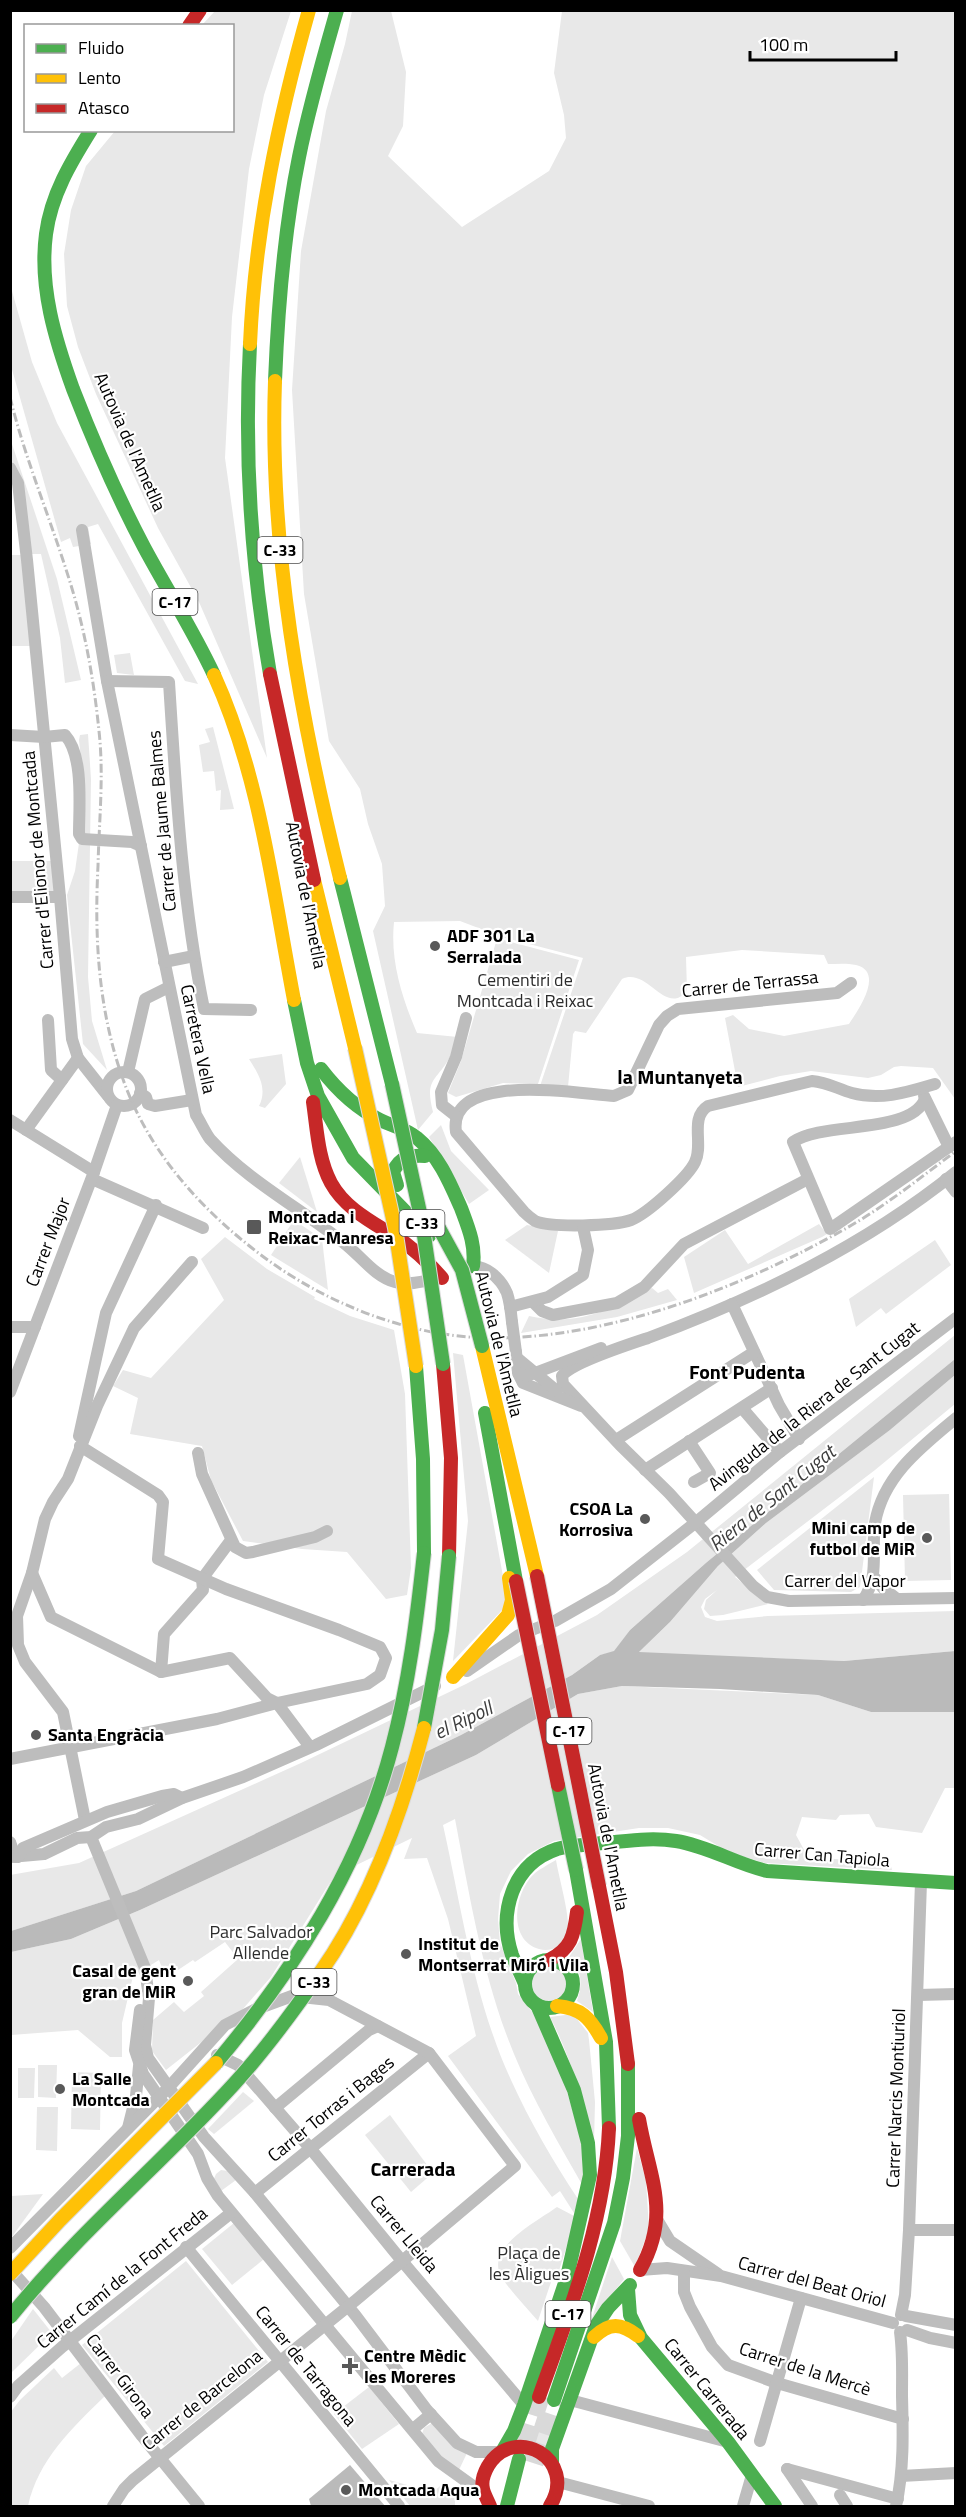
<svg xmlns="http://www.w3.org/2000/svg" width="966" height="2517" viewBox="0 0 966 2517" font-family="'Titillium Web',sans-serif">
<rect width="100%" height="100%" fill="#fff"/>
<g fill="#e8e8e8">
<path d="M215,11H291L264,95L249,169L232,317L225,458L267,758L199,602L158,528L96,394L78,347L67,306L64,254L71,210L86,166L115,131L232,130V26L202,25Z"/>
<path d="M352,11H391L406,72L403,126L388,156L462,227L549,171L566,138L564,115L554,73L562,11H955V1099L933,1068L901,1066L894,1067L881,1075L868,1078L811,1071L780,1076L738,1087L725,1018L733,1015L749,1029L784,1036L849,1024C858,1010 885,972 856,965C847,963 837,964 828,964L824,955L742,950L686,957L687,991C665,1017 648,967 622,979L586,1033L575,1031L573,1034L568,1087L540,1086L583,958L502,937L460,921L394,922C390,961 402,998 417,1033L458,1037C456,1042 454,1050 451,1055C437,1082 424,1077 433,1112L418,1130L373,931L385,906L382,864L368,824L360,789L329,741L304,594L292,390L301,251L326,111L345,44Z"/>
<path d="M10,284L32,362L57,423L198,684L185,681L98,524L88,527L91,544L73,547L70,538L61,542L11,366Z"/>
<path d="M10,438L57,579L81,680L65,683L60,638L41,554H30L20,479L11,459Z"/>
<path d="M11,555H22L30,646H11Z"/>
<path d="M130,653L134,675L117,673L114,655Z"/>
<path d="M213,727L234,809L220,810L221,790L216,791L214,771L203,772L199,745L210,742L205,729Z"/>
<path d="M88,734L91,779L88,977L92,1021L107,1070L83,1044L67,895L75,871L82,822L83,779L79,740L80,735Z"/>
<path d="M10,861H51L54,892H11Z"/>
<path d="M503,940L579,960L538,1084L503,1083L456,1097L448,1093L461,1061L496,942Z"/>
<path d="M282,1054L286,1084L265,1108L259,1106C268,1088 258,1073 249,1059Z"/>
<path d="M441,1125L451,1151L489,1190L469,1204L429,1137Z"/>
<path d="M300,1157L317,1212L279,1183Z"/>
<path d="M294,1220L322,1239L328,1290L271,1255Z"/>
<path d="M819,1224L827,1234L822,1237L694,1293L684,1257L725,1230L748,1264Z"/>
<path d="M527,1225L558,1231L549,1273L505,1240Z"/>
<path d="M225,1237L267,1269L315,1297L314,1299L350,1316L394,1330L405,1394L411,1568L407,1595L386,1599L347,1552L302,1549L243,1541L211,1480L202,1446L130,1434L138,1398L113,1386L123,1370L151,1378L224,1300L201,1259Z"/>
<path d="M935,1240L951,1265L886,1314L881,1308L856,1327L849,1299Z"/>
<path d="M652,1288L658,1293L668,1289L677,1300L617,1317L521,1333L529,1316C578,1327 609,1310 652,1288Z"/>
<path d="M955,1335V1359L707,1562L630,1630L614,1652L600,1655L572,1675L461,1735L136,1891L11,1931L10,1875L79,1863L301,1763L466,1684L597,1615L687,1552Z"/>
<path d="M453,1353L463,1355L508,1604L453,1661L468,1521Z"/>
<path d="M955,1375V1404L875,1470L735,1577L768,1604L723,1615L710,1616L704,1609L706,1600L717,1590L705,1599L701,1607L705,1617L717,1621L768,1616L955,1611V1651L844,1661L638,1653L670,1622L718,1566L766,1523L890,1430Z"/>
<path d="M874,1477L860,1587L851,1592L774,1590L757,1570Z"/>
<path d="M949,1494L951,1580L905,1581L903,1495Z"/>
<path d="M622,1686L818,1695L871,1712H955V1788H945L922,1833L876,1827L869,1814L840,1815L836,1820L802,1817L796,1835L808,1857L890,1863L892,1870L765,1863L728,1852L700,1835L668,1828H639L554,1841L528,1854L511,1871L500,1894L498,1919L500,1943L516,1983L518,1994L533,2013L559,2066L581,2138L584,2188C559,2144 533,2100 514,2054C483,1979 470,1898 455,1819L443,1825C462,1910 474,2000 511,2080C530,2122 553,2161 578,2199L574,2213L560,2191L552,2197L448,2056L476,2036L448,1919L427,1858L404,1859L412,1838L334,1876L271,1977L242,2010L166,2070L152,2051L153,2020L174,2002L184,2012L204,1996L201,1992L238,1959L225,1942L195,1962L193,1960L166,1978L159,1960L133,1976L122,2023V2057H110L78,2030L11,2035V1952L71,1939L140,1910L476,1755L578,1694Z"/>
<path d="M556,1860C559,1878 569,1912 568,1928C567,1937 564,1942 557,1947C552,1950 545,1951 539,1949C508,1940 514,1894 533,1875C539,1869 548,1865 556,1860Z"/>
<path d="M581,1939L593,2012L577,2001C583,1984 582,1970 569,1957Z"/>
<circle cx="548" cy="1984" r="19"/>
<path d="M573,2014L588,2033L589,2040L595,2102L594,2143C582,2100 571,2057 550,2017Z"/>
<path d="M38,2065H57L56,2098L38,2097Z"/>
<path d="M18,2068H35L34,2098H18Z"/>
<path d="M72,2072L101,2073L100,2130L71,2129Z"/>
<path d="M243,2092L254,2101L214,2134L208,2129Z"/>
<path d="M37,2107H58L57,2151L36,2150Z"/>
<path d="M390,2115L433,2173L411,2192L365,2135Z"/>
<path d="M637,2148L646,2181L649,2229L635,2267L620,2241Z"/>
<path d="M221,2170L228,2171L236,2180L221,2191L213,2181L216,2174Z"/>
<path d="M43,2194L11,2238V2196Z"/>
<path d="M557,2207L576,2217L557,2277L552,2279L538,2321C526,2307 512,2293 502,2278C483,2248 538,2221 557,2207Z"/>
<path d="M234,2223L264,2259L232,2285L202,2249Z"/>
<path d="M612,2257L624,2279L591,2321Z"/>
<path d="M186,2261L268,2362L164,2446L82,2345Z"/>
<path d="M33,2309L52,2333L11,2373V2341Z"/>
<path d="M81,2363L105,2396C72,2428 38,2460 28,2506H11L10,2413L20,2400L54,2368L62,2378Z"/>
<path d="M369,2387L399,2424L362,2449L334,2414Z"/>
<path d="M432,2423L467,2453L458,2472L450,2467L422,2434L424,2428Z"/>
<path d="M549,2430L552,2436L547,2448L514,2441L517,2432Z"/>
<path d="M389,2480L433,2492L445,2482L455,2495V2506H410Z"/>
</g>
<g fill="#bababa">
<path d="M955,1359V1375L890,1430L766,1523L718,1566L670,1622L639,1652L844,1661L955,1651V1712H871L818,1695L720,1689L622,1686L578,1694L476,1755L140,1910L71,1939L11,1952V1931L136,1891L461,1735L572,1675L600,1655L614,1651L630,1630L707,1562Z"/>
<path d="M350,2465L385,2506H311L309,2499Z"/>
</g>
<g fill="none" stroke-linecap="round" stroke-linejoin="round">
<g stroke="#d9d9d9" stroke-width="21" stroke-dasharray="21 10" stroke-linecap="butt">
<path d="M524,2445L539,2397"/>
<path d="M533,2463L554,2400"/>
</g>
<g stroke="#bdbdbd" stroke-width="12">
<path d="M10,468L18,483L27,560L60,897L72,1039L78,1058L108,1096"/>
<path d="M82,530L107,681L196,1115C201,1123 205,1132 210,1139C248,1181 300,1208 344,1243C361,1256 374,1276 395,1282C407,1286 423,1281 435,1279"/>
<path d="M107,681L169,682C176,792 182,901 204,1009L251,1010"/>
<path d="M10,735L44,737L65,735C84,756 79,806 79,834L82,839L132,842L141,846"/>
<path d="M10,897H60"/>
<path d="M164,962L194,956"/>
<path d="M851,983L837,993L678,1009L667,1016L659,1025L628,1090L614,1096C578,1094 447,1070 456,1132L524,1212C527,1215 532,1219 535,1221C552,1228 614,1226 631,1220C647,1214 688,1177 695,1162C704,1144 689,1118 708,1106L812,1081C827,1082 838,1089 852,1093C881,1101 908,1092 935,1084"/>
<path d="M48,1020L51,1070L62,1080"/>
<path d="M128,1072L145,999L169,987"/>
<circle cx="124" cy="1089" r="17"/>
<path d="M140,1093L146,1097L148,1104L155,1106L192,1100"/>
<path d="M924,1096L949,1147"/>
<path d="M925,1099C910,1135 823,1121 793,1142L830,1229L956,1142"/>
<path d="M456,1116L442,1105L441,1092L456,1057L466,1018"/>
<path d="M10,1120L94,1172"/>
<path d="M26,1130L78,1058"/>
<path d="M956,1172C864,1246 758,1297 648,1338C630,1344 571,1363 562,1376L563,1384L620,1445L669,1493L753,1586L767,1597L789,1601L956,1598"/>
<path d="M92,1179L203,1228"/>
<path d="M946,1179L956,1192"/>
<path d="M469,1268C484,1262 501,1279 507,1293C510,1302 511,1312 512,1322"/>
<path d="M533,1302L542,1311L553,1315L617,1303L644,1287L684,1244L808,1179"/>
<path d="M732,1304L779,1405L799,1439"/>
<path d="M510,1307L548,1297L583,1275L588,1250L583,1227"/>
<path d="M10,1327H35"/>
<path d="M516,1352L518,1373L523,1383L581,1406"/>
<path d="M516,1357L557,1391"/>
<path d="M518,1373L527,1376L601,1348"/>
<path d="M10,1392L94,1172L117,1105"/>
<path d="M742,1408L780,1452"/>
<path d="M79,1436L106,1313L156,1205"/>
<path d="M616,1440L754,1352"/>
<path d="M689,1441L710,1473L694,1482"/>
<path d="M198,1453L202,1474L235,1547L246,1553L253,1552L315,1537L327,1531"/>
<path d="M645,1470L772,1388"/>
<path d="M32,1573L51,1617L161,1672L230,1658L267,1698L277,1703L310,1747"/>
<path d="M874,1577L883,1588L897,1599"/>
<path d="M202,1579L231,1540"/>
<path d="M863,1600C880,1576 871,1550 875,1523C883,1476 921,1447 956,1418"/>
<path d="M467,1671L519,1635L555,1621L611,1589L695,1523L780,1452L956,1318"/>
<path d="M161,1672L164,1634L203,1590L202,1579"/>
<path d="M10,1759L217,1719L277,1703L367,1684L380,1675L386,1658L380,1647L339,1630L226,1589L158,1559L163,1502L158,1495L80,1446"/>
<path d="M85,1820L63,1712L25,1662L18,1645L17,1616L32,1573L45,1519L53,1502L68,1479L97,1406L134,1328L192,1262"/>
<path d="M91,1837L145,1968L149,1998L145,2045L148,2058L204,2137L255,2193L356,2316L427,2410L457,2443L476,2452H500"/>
<path d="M10,1842L15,1857"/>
<path d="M10,1857L44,1854L77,1838L91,1837L106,1827L138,1819L182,1798L243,1777L316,1745L435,1686"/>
<path d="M18,1857L23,1848L107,1812L162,1796L174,1794L182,1798"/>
<path d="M918,1995L956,1994"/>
<path d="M140,2010L135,2050L143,2074L198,2154L207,2178L218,2196L438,2461L484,2494"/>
<path d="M217,2055L238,2065L310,2148L402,2261L524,2405"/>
<path d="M275,2108L369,2030L378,2026"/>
<path d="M128,2128L136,2096L139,2066"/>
<path d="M255,2193L429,2053"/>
<path d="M658,2221L670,2241L718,2274"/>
<path d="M909,2230H956"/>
<path d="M186,2247L399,2506"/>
<path d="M10,2248L169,2087L225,2025L254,2010L292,1996L329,2000L429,2053L515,2166L356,2300L133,2480L124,2489L113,2506"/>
<path d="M10,2269L44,2307L142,2436L199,2506"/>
<path d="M640,2270L667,2268L721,2276L893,2323"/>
<path d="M684,2272V2292L690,2307L712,2347L728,2365L777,2383L903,2419"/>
<path d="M901,2315L905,2295L909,2230L921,1882"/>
<path d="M906,2316L956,2325"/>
<path d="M907,2330L930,2338L956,2343"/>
<path d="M10,2397L18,2386L62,2347L231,2213"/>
<path d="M570,2400L728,2442"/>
<path d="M413,2429L431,2414"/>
<path d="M760,2441L801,2298"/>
<path d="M787,2469L898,2499"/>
<path d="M787,2469L812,2506"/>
<path d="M901,2476L956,2473"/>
<path d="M558,2482L649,2506"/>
<path d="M840,2495L847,2506"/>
<path d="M743,2506L752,2475"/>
<path d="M896,2506C904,2470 903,2433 902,2396C902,2374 903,2354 900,2332"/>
</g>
<g stroke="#4caf50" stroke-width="14">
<path d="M91,130C71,162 51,195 46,234C39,287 55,339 73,389C94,443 117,496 144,547C167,590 193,630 214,675"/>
<path d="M250,344C244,455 251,565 270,674"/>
<path d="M275,381C278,306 284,231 299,157C309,107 323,59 337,10"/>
<path d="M340,878L392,1084"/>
<path d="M294,1000L307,1063L318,1096L353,1158L429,1236"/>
<path d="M321,1069C337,1090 356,1108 380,1120C392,1126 407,1129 417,1138C439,1156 450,1183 461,1208C468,1227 476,1245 473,1266"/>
<path d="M397,1185L393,1172C400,1157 409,1155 425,1156"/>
<path d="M416,1366L423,1459L424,1553"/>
<path d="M485,1413L516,1581"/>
<path d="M576,1870L606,2042L609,2128"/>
<circle cx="549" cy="1984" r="24"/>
<path d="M525,1984C521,1974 516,1965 512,1955C498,1913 512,1864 557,1849C572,1845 588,1845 603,1843C627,1841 652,1837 676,1841C708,1846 736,1864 767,1871L956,1883"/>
<path d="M628,2289L630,2315L641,2338L728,2442L775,2506"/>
<path d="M554,2400L614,2223L623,2178L628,2136V2064"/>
<path d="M503,2450L514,2431L524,2405L567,2277L590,2175L588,2143L574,2090L537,2005"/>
<path d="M552,2462V2449L596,2326L608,2308L630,2285"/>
<path d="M507,2506L519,2459"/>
</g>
<g stroke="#ffc107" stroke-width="14">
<path d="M250,344C255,230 278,120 309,10"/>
<path d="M275,381C269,549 300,716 340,878"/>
<path d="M214,675C260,776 273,891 294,1000"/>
<path d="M314,880L355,1048"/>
<path d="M482,1346L537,1576"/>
<path d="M453,1677L508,1615L512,1600L509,1578"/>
<path d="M557,2006C581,2008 590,2018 601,2038"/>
<path d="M594,2337C610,2322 621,2323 638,2336"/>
</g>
<g stroke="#c62828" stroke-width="14">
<path d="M189,26L200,10"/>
<path d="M270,674L314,880"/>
<path d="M313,1102C317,1129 318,1159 331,1183C347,1212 379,1225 405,1243C419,1254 431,1265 442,1278"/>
<path d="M443,1364L451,1458L449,1556"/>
<path d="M599,1886L616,1972L628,2064"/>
<path d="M549,1960C571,1949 574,1936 577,1912"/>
<path d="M639,2119C649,2177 672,2213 640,2270"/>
<path d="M539,2397C570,2310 605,2222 609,2128"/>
<path d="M490,2506C488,2501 484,2494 483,2489C481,2481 484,2473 488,2466C514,2423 579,2459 550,2506"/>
</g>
<path stroke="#bdbdbd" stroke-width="3" stroke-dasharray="9 3 1.5 3" stroke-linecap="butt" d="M10,397C25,459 51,520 70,582C85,630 94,681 99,731C104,776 99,821 98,866C94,943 99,1018 127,1090C155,1160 206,1214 265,1258C329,1305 413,1338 493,1338C613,1338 742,1287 845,1229C884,1207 920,1178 956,1151"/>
<defs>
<g id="fast-bridge">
<path d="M392,1084L422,1222L443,1364"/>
<path d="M439,1228L462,1270L482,1346"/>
<path d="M424,1728L442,1630L449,1556"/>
<path d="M558,1785L576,1870"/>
<path d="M216,2063C294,1970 361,1866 392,1747C409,1683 417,1618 424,1553"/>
<path d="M10,2317C78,2233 161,2164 234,2084C266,2049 293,2012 320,1973"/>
</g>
<g id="slow-bridge">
<path d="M355,1048L395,1228L416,1366"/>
<path d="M320,1973C371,1901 402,1813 424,1728"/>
<path d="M10,2274L60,2220L216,2063"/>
</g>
<g id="jam-bridge">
<path d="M537,1576L599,1886"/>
<path d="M516,1581L558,1785"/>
</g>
</defs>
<use href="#fast-bridge" stroke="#dbdbdb" stroke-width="16" stroke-linecap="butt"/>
<use href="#slow-bridge" stroke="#dbdbdb" stroke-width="16" stroke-linecap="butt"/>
<use href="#jam-bridge" stroke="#dbdbdb" stroke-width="16" stroke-linecap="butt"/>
<path stroke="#bdbdbd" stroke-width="12" d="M512,1322L516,1352"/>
<use href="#fast-bridge" stroke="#4caf50" stroke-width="14"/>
<use href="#slow-bridge" stroke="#ffc107" stroke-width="14"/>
<use href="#jam-bridge" stroke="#c62828" stroke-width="14"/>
</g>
<g fill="#595959" stroke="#fff" stroke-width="2">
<circle cx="435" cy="946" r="6"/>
<rect x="246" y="1219" width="16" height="16" rx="3"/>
<circle cx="645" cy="1519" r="6"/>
<circle cx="927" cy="1538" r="6"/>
<circle cx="36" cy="1735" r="6"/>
<circle cx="406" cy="1954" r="6"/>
<circle cx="188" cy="1981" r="6"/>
<circle cx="60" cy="2089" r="6"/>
<path d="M347 2357h6v6h6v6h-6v6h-6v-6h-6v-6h6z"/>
<circle cx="346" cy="2490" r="6"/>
</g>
<g text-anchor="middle" stroke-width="4.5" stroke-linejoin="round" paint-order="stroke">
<g fill="#fff" stroke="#4c4c4c" stroke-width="1.5">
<rect x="257.5" y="537" width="45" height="26" rx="4.5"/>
<rect x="152.5" y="589" width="45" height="26" rx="4.5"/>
<rect x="399.5" y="1210" width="45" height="26" rx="4.5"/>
<rect x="546.5" y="1718" width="45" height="26" rx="4.5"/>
<rect x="291.5" y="1969" width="45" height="26" rx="4.5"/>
<rect x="545.5" y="2301" width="45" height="26" rx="4.5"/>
</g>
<g font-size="16" font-weight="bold" fill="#000">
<text x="280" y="556">C-33</text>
<text x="175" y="608">C-17</text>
<text x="422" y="1229">C-33</text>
<text x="569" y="1737">C-17</text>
<text x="314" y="1988">C-33</text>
<text x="568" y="2320">C-17</text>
</g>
<g font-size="18" fill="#000" stroke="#fff">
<text transform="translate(130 442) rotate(66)" y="6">Autovia de l'Ametlla</text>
<text transform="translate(162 821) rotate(-95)" y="6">Carrer de Jaume Balmes</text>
<text transform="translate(38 860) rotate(-95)" y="6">Carrer d'Elionor de Montcada</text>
<text transform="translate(306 895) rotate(79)" y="6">Autovia de l'Ametlla</text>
<text transform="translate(750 984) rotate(-6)" y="6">Carrer de Terrassa</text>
<text transform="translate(198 1039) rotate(78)" y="6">Carretera Vella</text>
<text transform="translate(48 1242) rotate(-69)" y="6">Carrer Major</text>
<text transform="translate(499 1344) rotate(76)" y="6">Autovia de l'Ametlla</text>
<text transform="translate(814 1406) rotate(-38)" y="6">Avinguda de la Riera de Sant Cugat</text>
<text x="845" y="1587">Carrer del Vapor</text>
<text transform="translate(608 1837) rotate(79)" y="6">Autovia de l'Ametlla</text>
<text transform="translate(822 1855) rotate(5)" y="6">Carrer Can Tapiola</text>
<text transform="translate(896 2098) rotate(-88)" y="6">Carrer Narcis Montiuriol</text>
<text transform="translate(331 2109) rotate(-39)" y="6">Carrer Torras i Bages</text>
<text transform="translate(404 2234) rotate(50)" y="6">Carrer Lleida</text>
<text transform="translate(122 2278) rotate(-39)" y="6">Carrer Camí de la Font Freda</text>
<text transform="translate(812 2282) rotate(15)" y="6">Carrer del Beat Oriol</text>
<text transform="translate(306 2366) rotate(51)" y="6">Carrer de Tarragona</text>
<text transform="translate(805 2369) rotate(18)" y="6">Carrer de la Mercè</text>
<text transform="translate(120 2376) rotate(53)" y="6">Carrer Girona</text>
<text transform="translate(707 2389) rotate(51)" y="6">Carrer Carrerada</text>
<text transform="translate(202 2400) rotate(-39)" y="6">Carrer de Barcelona</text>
</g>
<g font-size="18" font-weight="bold" fill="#000" stroke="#fff" text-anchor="start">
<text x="447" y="942">ADF 301 La<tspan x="447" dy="21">Serralada</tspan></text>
<text x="268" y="1223">Montcada i<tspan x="268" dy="21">Reixac-Manresa</tspan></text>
<text x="633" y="1515" text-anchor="end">CSOA La<tspan x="633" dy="21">Korrosiva</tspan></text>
<text x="915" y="1534" text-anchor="end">Mini camp de<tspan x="915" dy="21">futbol de MiR</tspan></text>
<text x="48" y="1741">Santa Engràcia</text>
<text x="418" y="1950">Institut de<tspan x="418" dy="21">Montserrat Miró i Vila</tspan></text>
<text x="176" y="1977" text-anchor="end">Casal de gent<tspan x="176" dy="21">gran de MiR</tspan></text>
<text x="72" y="2085">La Salle<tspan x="72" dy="21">Montcada</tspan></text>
<text x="364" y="2362">Centre Mèdic<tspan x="364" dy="21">les Moreres</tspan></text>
<text x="358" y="2496">Montcada Aqua</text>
</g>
<g font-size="18" fill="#2c2c2c" stroke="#fff">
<text x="525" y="986">Cementiri de<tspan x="525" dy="21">Montcada i Reixac</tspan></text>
<text x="261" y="1938">Parc Salvador<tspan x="261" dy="21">Allende</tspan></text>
<text x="529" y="2259">Plaça de<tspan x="529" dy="21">les Àligues</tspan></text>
</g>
<g font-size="20" font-weight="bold" fill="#000" stroke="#fff">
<text x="680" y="1084">la Muntanyeta</text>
<text x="747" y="1379">Font Pudenta</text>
<text x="413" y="2176">Carrerada</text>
</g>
<g font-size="20" font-style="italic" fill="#3d3d3d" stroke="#fff">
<text transform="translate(772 1498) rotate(-39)" y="7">Riera de Sant Cugat</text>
<text transform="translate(463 1720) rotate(-26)" y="7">el Ripoll</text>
</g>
</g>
<rect width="966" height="2517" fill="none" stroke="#000000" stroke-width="24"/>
<rect x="24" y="24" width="210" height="108" fill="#ffffff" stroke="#999999" stroke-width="1.5"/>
<rect x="36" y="44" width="30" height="9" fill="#4caf50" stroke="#999999" stroke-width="1.5"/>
<text x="78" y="54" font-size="18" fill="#000000">Fluido</text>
<rect x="36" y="74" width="30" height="9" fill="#ffc107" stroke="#999999" stroke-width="1.5"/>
<text x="78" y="84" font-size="18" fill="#000000">Lento</text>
<rect x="36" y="104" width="30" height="9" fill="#c62828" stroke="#999999" stroke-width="1.5"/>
<text x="78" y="114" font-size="18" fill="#000000">Atasco</text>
<path d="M750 51v9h146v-9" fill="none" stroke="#000000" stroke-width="3"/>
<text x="759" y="51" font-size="18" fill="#000000" stroke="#ffffff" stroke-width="4.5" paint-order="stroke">100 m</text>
</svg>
